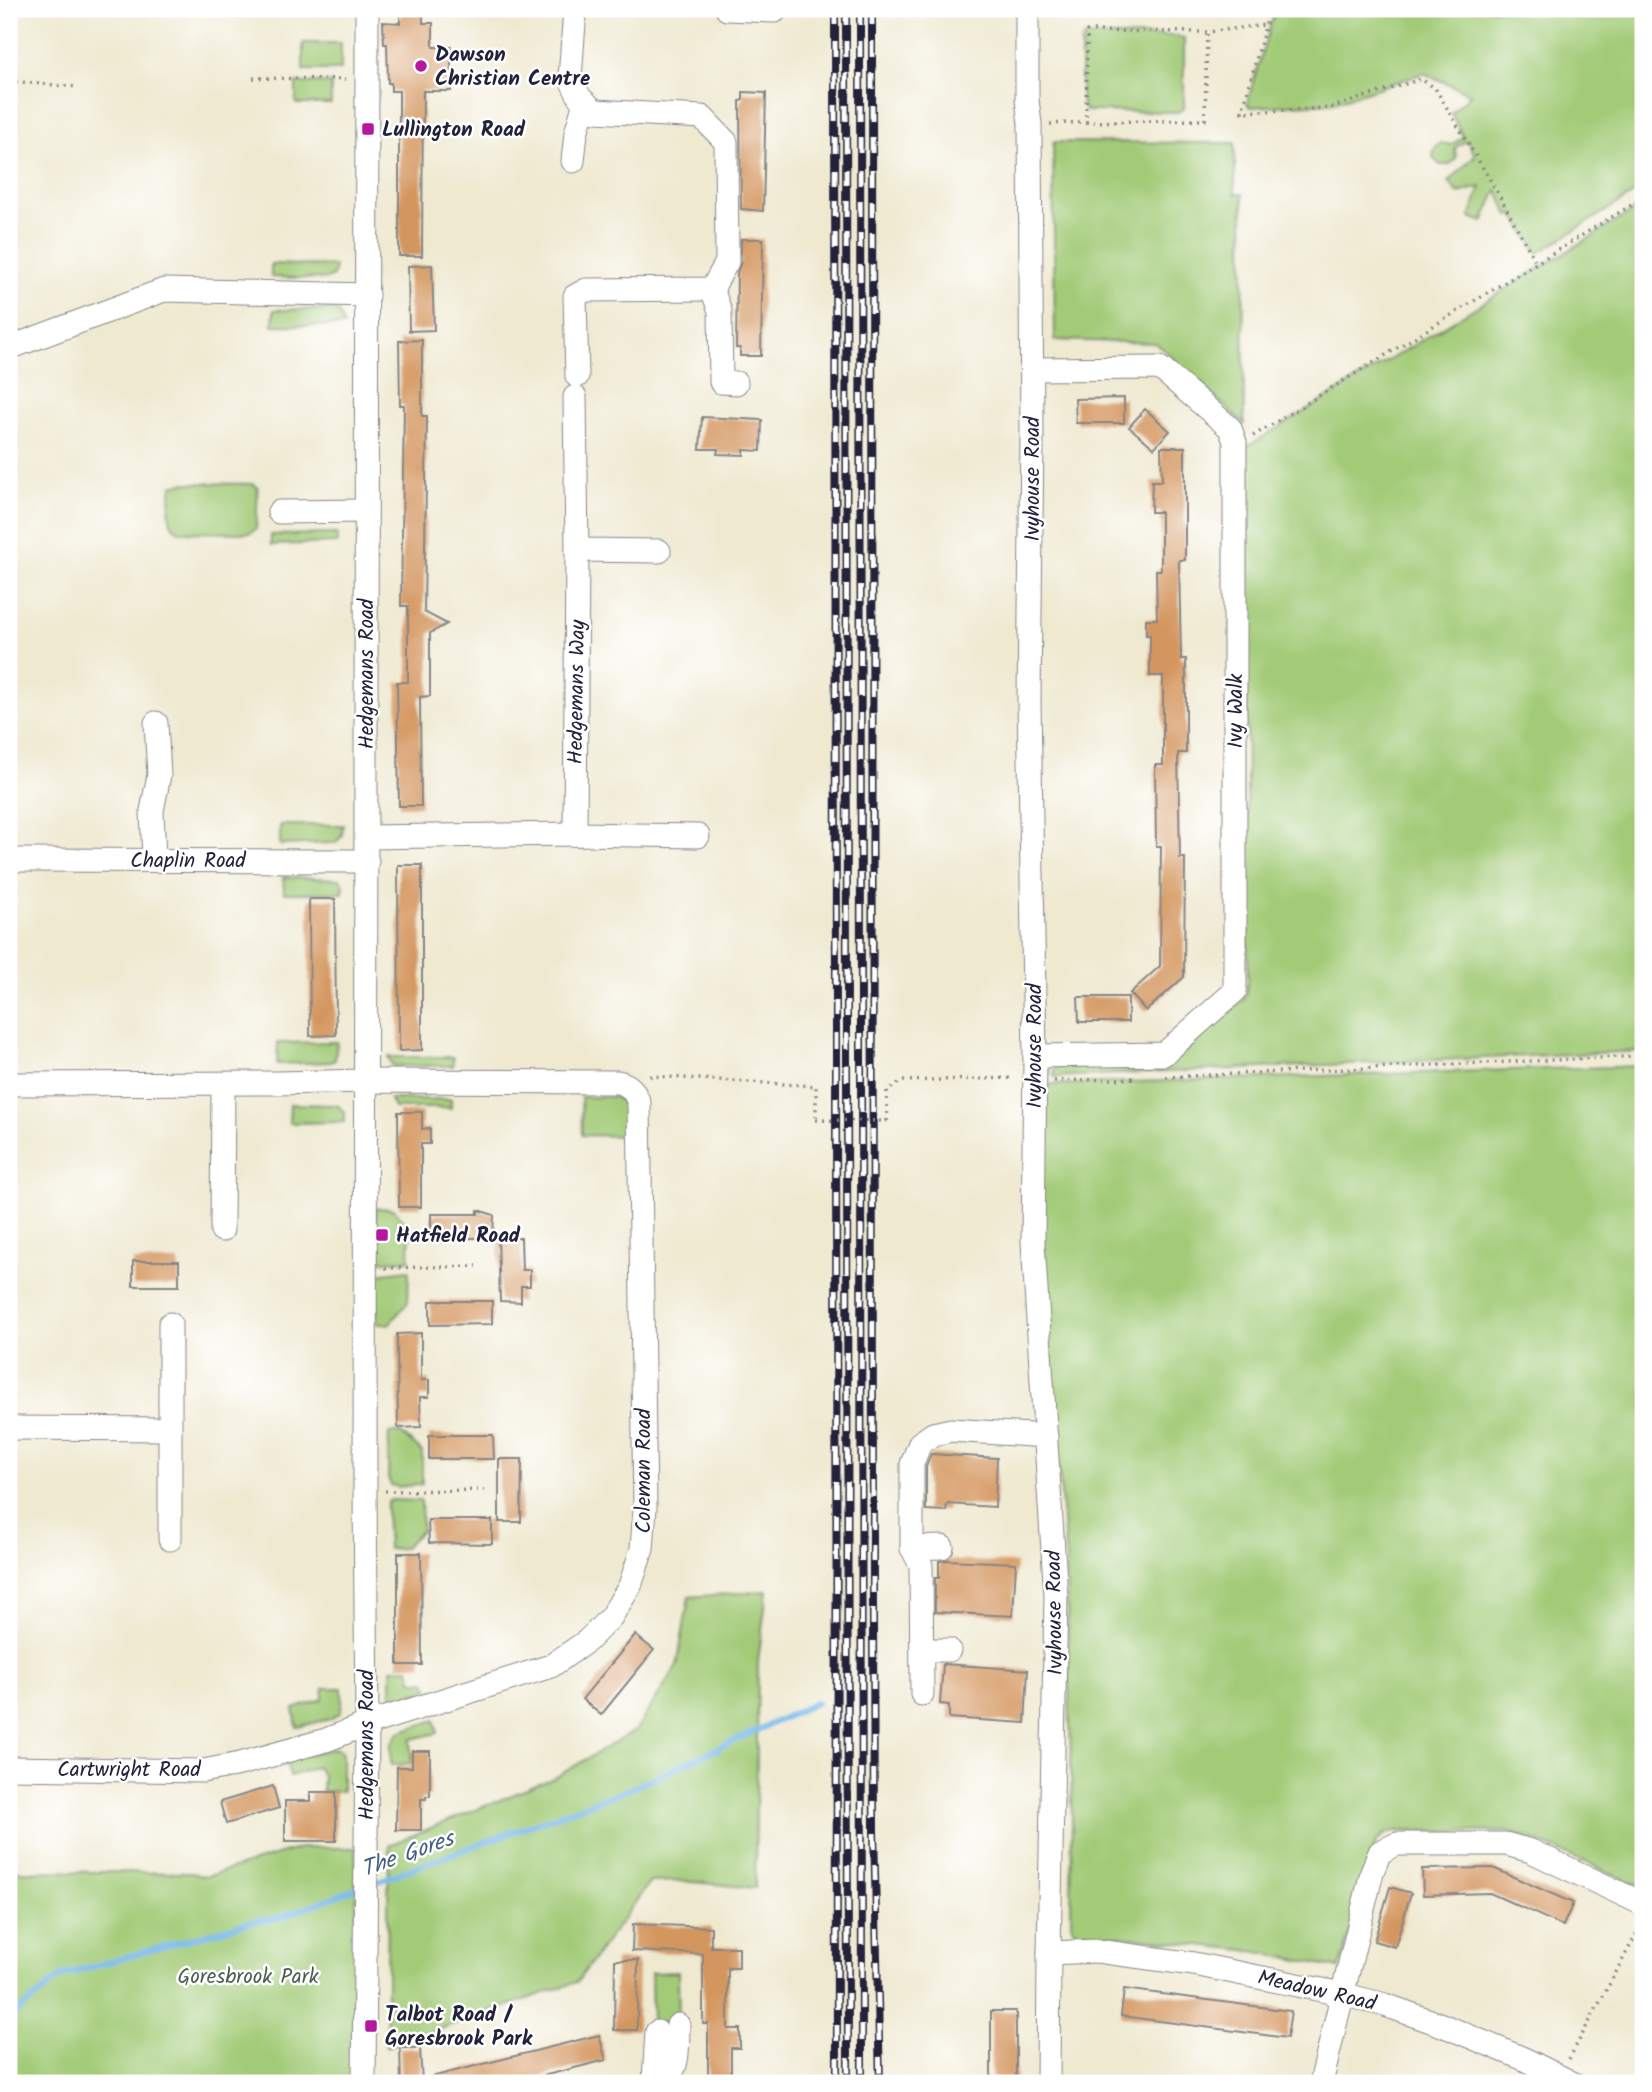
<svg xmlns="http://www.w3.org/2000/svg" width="1652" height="2092" viewBox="0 0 1652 2092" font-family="Kalam,sans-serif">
<rect width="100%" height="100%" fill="#fff"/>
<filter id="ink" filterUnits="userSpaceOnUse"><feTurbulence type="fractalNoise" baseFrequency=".0143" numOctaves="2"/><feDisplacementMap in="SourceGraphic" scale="14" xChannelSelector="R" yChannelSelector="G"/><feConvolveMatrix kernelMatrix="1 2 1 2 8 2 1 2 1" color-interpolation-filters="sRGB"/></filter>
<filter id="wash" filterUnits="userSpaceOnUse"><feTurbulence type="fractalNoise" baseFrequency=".00686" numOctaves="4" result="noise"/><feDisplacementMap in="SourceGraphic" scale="28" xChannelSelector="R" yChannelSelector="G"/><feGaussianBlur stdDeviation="1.57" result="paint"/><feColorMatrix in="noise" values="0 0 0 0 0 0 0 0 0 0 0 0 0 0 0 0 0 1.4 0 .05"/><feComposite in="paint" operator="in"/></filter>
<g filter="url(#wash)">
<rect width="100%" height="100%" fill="#efe9d0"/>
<g fill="#a2cb77" stroke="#627659" stroke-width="2">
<path d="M1277,9H1643V188L1538,253L1513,214L1509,216L1497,190L1483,222L1470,217L1481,187L1458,193L1449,182L1475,155L1467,140L1455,148L1456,159L1449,165H1440L1433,158L1434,149L1441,143L1451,145L1463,137L1451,113L1471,94L1424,73L1331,103L1250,107L1247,103L1272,20Z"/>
<path d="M1095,36H1177L1184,39V108L1178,112L1085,111L1081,101V44L1085,37Z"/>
<rect x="303" y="43" width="38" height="27"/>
<rect x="296" y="83" width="35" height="21"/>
<path d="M1053,142L1235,143V194H1243L1244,424L1156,343L1055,340Z"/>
<path d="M1643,205V1051L1054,1077V1069L1060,1066H1164L1173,1062L1243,1000L1246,996L1248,977L1245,448Z"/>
<path d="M271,264L335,266L333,276L327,279L271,277Z"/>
<path d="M333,309L339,313L344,326L273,325L274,310Z"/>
<path d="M183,483L254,484L258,488L256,529L249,533L182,532C179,531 174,528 172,525C167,515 171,497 172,486Z"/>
<path d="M337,534V543L271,545V535Z"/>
<path d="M280,825H343L342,836L335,843L280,845Z"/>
<path d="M283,877L340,879L344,885L343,893H284Z"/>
<path d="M337,1042L335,1060L331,1062L277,1064L278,1043Z"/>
<path d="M388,1057H453V1066H393Z"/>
<path d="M1643,1066V1887L1521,1835L1507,1832L1397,1831L1385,1834L1376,1842L1340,1968L1253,1951L1075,1931L1071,1925L1072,1808L1066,1560L1042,1244L1039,1085Z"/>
<path d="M581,1097H615L624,1104V1136L582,1135Z"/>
<path d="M390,1099H451V1108H394Z"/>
<path d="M290,1104L337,1105L344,1112V1122L289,1123Z"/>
<path d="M376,1208L394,1209L410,1228L409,1260L380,1261L375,1252Z"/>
<path d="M409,1270L408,1302L389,1324H377V1274Z"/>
<path d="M389,1433H401L422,1452V1484L398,1487L391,1485L388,1478Z"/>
<path d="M392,1500L421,1501L422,1530L403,1548L388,1549L386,1507L388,1501Z"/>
<path d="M767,1591L758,1661L755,1888L682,1881L650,1882L577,1982L386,2047L389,1845L554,1778L636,1730L677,1666L689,1597Z"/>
<path d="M409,1668L412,1680L418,1682L426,1681L429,1689L399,1698L391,1696V1669Z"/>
<path d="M324,1688H342V1705L340,1713L330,1719L297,1727L294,1709L323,1699Z"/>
<path d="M435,1720L438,1733L411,1739V1763L391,1765V1744L399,1732Z"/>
<path d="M335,1748L340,1750L342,1755V1791H322L323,1776L317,1767L290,1776L286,1760Z"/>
<path d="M300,1848H356V2083H9L10,1871L192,1873L204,1877Z"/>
<path d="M678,1972L679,2023H652L651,1973Z"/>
</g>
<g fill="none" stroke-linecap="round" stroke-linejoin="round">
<g stroke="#76b7ea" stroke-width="6">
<path d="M370,1884L630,1789L816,1703"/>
<path d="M9,2019L63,1975L250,1922L279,1918L360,1887"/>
</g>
</g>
<g id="blocks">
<g fill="#d4965e">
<path d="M400,9H423V23H433V47H451V91H423L422,256H399V91H391V83H388L387,44H384L383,22L400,23Z"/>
<path d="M743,92L766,93L763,211L741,209L740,101L743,100Z"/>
<path d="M741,239H763L761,356H740V348H736L737,273L741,262Z"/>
<path d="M432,265L434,330L409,331L408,266Z"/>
<path d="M422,340V416H427L424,612L447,624L430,633V696L420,697L421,806H399L397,682H408V606H401L404,405H400L399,341Z"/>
<path d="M1124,398V423H1076L1075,399Z"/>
<path d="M1145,409L1170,431L1154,448L1129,427Z"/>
<path d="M702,417L762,420L761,451L744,450V455L717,454L718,449H700Z"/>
<path d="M1161,447H1185V560H1179L1181,659H1186V753H1178L1180,858H1185L1184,977L1146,1011L1130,993L1160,966L1161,846H1156L1155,765H1163V676H1150V635H1146V619H1157L1156,570H1161V512H1151L1152,481H1162Z"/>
<path d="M398,865H422V1050L399,1051Z"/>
<path d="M309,899H335L336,1035L310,1036Z"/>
<path d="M1078,997H1128V1022H1079Z"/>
<path d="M398,1112H422V1129L430,1128V1144H421V1207H399Z"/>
<path d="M478,1210L494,1215L493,1238H431V1214H478Z"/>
<path d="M498,1238H521L522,1270H530V1286H521V1302L500,1301Z"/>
<rect x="133" y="1261" width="46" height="25"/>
<path d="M430,1301H492V1324L430,1325Z"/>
<path d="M421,1333V1380H429V1397H420L421,1427L398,1428L397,1334Z"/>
<path d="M429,1435H493L494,1459H429Z"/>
<path d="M931,1454L997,1458L995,1507L947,1504L946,1511L926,1510V1467Z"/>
<path d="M499,1459H522L521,1522H499Z"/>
<path d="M428,1520H492V1544L429,1543Z"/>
<path d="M398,1553H421L422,1665H398Z"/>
<path d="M946,1560L1016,1563L1013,1616L935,1612V1578H939V1561Z"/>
<path d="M635,1635L654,1650L601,1715L582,1699Z"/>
<path d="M943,1664L1028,1670L1025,1723L949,1718V1705L940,1704Z"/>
<path d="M412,1751H430V1796H426V1799H421V1830H396L397,1767H412Z"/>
<path d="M273,1786L279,1808L226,1824L220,1802Z"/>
<path d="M310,1792H336V1841H285V1801H310Z"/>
<path d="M1493,1868L1573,1903L1563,1926L1490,1893L1423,1895L1422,1869Z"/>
<path d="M1390,1887L1411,1893L1395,1947L1374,1941Z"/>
<path d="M633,1924L711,1927V1947H739V1968H728V2029H740V2048H731V2083H708V2024H703V1954L632,1951Z"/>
<path d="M615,1960H638L637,2030H614Z"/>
<path d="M1124,1989L1291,2011L1287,2038L1121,2016Z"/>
<rect x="991" y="2011" width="25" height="68"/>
<path d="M599,2035L606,2060L515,2083H432L431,2077Z"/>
<path d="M400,2048H420L422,2083H401Z"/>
</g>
</g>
</g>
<g filter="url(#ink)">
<use href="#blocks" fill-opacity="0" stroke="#888686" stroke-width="2"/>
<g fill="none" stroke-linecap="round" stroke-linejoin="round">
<defs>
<g id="minor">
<path d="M575,9L570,78L580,98L595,111L702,117L726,142L727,262L712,289L586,290L575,296L577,376"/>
<path d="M727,9L775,11"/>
<path d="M1027,9V99L1030,124L1032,435L1029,700L1035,1056L1033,1243L1056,1597L1049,1953L1048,2083"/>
<path d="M573,161L576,133L585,102"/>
<path d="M712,289L720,311L721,382L736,383"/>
<path d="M9,348L164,290L367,295"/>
<path d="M1032,369L1160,368L1230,428L1235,442V991L1164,1054L1035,1056"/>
<path d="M279,512L366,511"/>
<path d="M577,550L659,551"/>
<path d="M575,834L577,550L575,397"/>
<path d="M367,837L575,834L698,836"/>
<path d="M9,860L367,861"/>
<path d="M154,860L152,811L159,775L156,723"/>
<path d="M9,1084L276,1083L366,1081L618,1082C631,1085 634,1091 639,1103L645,1508L642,1549L630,1586L611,1617L587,1641L551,1666L367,1724L326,1740L240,1764L203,1771L9,1768"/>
<path d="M222,1230L223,1084"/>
<path d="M170,1324V1539"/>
<path d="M9,1428L169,1429"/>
<path d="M942,1547L912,1548V1464L920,1443L933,1434L951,1430L1046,1436"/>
<path d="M912,1548L921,1565L922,1694"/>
<path d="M922,1650H949"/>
<path d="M1049,1953L1097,1951L1194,1964L1342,1994L1385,2005L1442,2025L1524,2059L1572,2083"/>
<path d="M654,2081L657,2032"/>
<path d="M364,2083L367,1724L365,1491L367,9"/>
<path d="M661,2083C681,2072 677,2045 678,2025"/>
<path d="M1321,2083L1372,1872L1380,1852L1397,1844H1506L1531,1851L1643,1904"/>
</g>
</defs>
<use href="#minor" stroke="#888686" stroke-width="25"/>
<g stroke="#888686" stroke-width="3.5" stroke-dasharray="2 5" stroke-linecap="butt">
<path d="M1264,9L1265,22"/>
<path d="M1270,9L1242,112L1330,108L1421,79L1435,88L1496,190L1537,264"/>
<path d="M253,78L345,79"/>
<path d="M9,81L78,87"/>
<path d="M1086,122L1205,120L1207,32"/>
<path d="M1050,124L1086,122L1087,31L1207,32L1265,25"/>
<path d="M1253,436L1643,198"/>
<path d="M650,1077L651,1076L816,1086V1120"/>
<path d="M1166,1077L1643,1056"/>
<path d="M1054,1081L1137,1078"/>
<path d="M887,1121V1091L902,1081L1014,1078"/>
<path d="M385,1268L477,1266"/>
<path d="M385,1491L484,1490"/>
<path d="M1569,2059L1642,1924"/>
</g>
<use href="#minor" stroke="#fff" stroke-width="23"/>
<defs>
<g id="rail">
<path d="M835,9L837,2083"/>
<path d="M846,9L848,2083"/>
<path d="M860,9L862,2083"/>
<path d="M872,9L873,1628L874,1831L880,2083"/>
</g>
</defs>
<use href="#rail" stroke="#22223b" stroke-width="8"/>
<use href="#rail" stroke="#fff" stroke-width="5" stroke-dasharray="16" stroke-linecap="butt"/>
<path stroke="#888686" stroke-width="3.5" stroke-dasharray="2 5" stroke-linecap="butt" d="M816,1120L887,1121"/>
</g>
</g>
<g fill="#b5179e" stroke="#fff" stroke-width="2.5">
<circle cx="421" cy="66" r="7"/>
<rect x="361" y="122" width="14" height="14" rx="3.5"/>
<rect x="375" y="1228" width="14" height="14" rx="3.5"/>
<rect x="364" y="2019" width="14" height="14" rx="3.5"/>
</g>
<g text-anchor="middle" stroke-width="5" stroke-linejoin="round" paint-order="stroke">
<g font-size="21" font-weight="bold" fill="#22223b" stroke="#fff" text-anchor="start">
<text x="435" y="61">Dawson<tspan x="435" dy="24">Christian Centre</tspan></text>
<text x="382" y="136">Lullington Road</text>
<text x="396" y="1242">Hatfield Road</text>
<text x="385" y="2021">Talbot Road /<tspan x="385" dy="24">Goresbrook Park</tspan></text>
</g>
<g font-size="21" fill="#22223b" stroke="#fff">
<text transform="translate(1032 479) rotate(-90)" y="7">Ivyhouse Road</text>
<text transform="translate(366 674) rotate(-90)" y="7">Hedgemans Road</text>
<text transform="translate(576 692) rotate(-89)" y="7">Hedgemans Way</text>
<text transform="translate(1235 711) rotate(-90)" y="7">Ivy Walk</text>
<text x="188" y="867">Chaplin Road</text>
<text transform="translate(1034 1046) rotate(-90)" y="7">Ivyhouse Road</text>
<text transform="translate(643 1471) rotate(-90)" y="7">Coleman Road</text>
<text transform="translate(1054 1613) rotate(-91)" y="7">Ivyhouse Road</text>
<text transform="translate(366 1745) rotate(-90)" y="7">Hedgemans Road</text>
<text x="129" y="1776">Cartwright Road</text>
<text transform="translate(1317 1990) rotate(13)" y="7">Meadow Road</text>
</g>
<g font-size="21" fill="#4f5d50" stroke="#fff">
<text x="248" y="1983">Goresbrook Park</text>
</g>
<g font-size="23" font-style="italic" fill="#445e81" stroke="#fff">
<text transform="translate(407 1853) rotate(-20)" y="8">The Gores</text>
</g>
</g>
<rect width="1652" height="2092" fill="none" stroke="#fff" stroke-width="35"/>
</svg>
